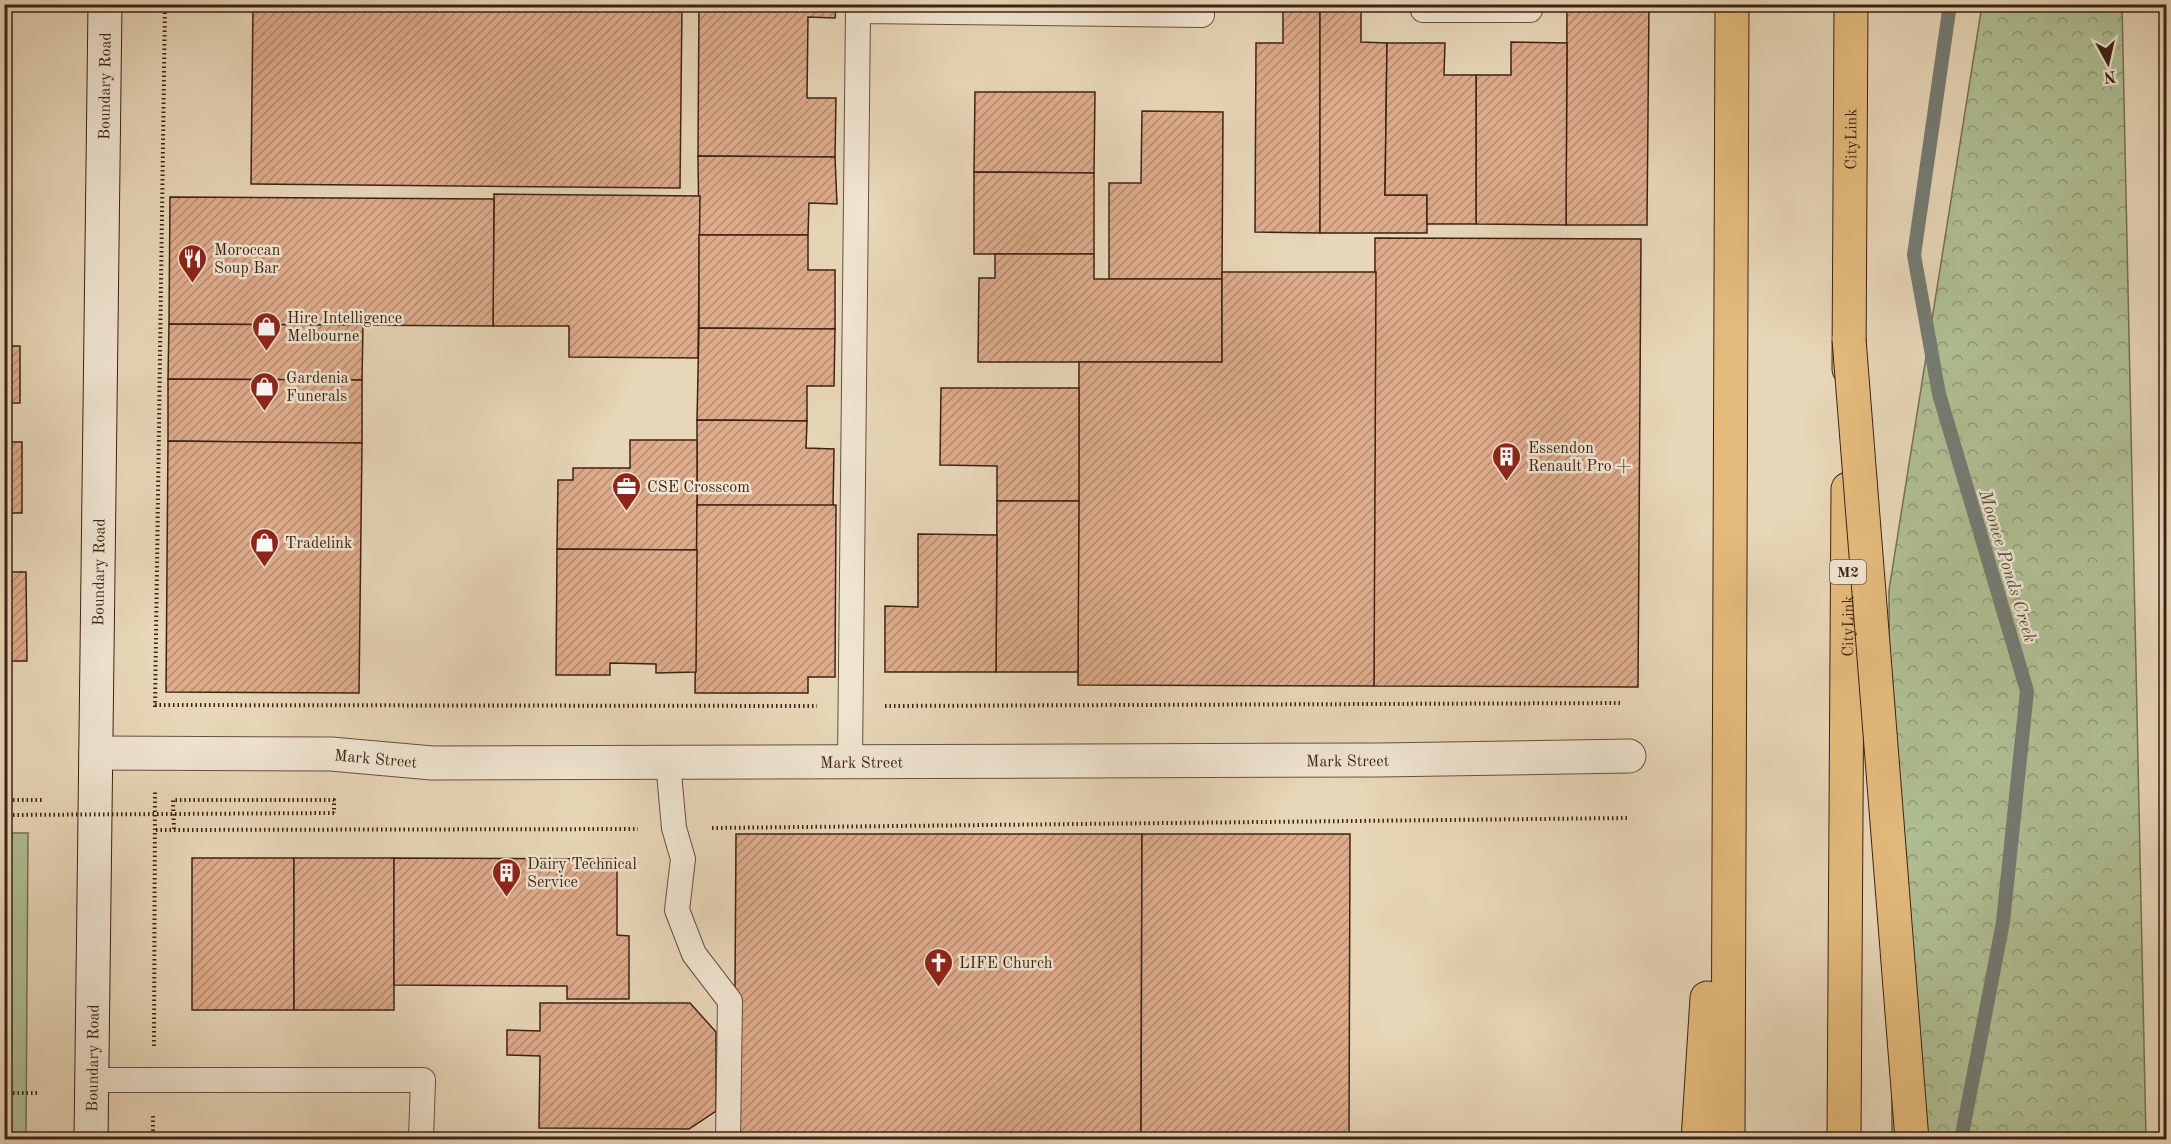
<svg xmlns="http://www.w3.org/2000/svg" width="2171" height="1144" viewBox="0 0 2171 1144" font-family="'Old Standard TT',serif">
<defs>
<pattern id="park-crowns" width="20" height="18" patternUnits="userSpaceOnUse" patternTransform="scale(1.5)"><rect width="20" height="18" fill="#afbf93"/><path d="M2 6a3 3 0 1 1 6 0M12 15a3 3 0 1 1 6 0" fill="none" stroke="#909b77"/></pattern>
<pattern id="building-hatch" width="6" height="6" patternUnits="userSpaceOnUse" patternTransform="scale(1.5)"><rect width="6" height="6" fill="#deab8b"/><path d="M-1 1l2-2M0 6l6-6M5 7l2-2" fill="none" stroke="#b58b70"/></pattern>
</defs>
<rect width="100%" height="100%" fill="#e7d6b7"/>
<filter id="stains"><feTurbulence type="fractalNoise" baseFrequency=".00333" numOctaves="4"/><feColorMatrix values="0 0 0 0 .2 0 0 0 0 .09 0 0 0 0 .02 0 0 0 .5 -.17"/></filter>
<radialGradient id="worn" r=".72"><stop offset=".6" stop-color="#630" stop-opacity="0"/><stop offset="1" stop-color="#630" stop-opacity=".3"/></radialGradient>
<path fill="url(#park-crowns)" stroke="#777054" stroke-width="1.5" d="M1982,5H2122L2146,1139L1892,1140L1889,590Z"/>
<path fill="#afbf93" stroke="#777054" stroke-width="1.5" d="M5,833H28L26,1139H5Z"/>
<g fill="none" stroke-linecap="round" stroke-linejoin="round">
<path stroke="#747c74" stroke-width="14" d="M1950,4L1914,255L1939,394L2027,691L2003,922L1961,1140"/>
</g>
<g fill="url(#building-hatch)" stroke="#3f2215" stroke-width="1.5">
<path d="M253,4H682L680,188L251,184Z"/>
<path d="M699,4H891L836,7L835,18L808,17L807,98H836L835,157L698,156Z"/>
<path d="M1567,4H1649L1647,225H1566Z"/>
<path d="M1283,10H1320V233L1255,232L1256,43H1283Z"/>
<path d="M1320,10H1361V42L1387,43L1385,195H1427V233H1320Z"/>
<path d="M1511,42L1567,43L1566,225L1476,224V75H1511Z"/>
<path d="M1387,43H1445L1444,75H1476V224H1427V195H1385Z"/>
<path d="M975,92H1095L1094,173L974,172Z"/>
<path d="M1142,111L1223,112L1222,279H1109V183H1141Z"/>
<path d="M698,156L835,157L837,204L809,203L808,235H699Z"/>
<path d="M974,172L1094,173V254H974Z"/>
<path d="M494,194L700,196L698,358L569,357V326H493Z"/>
<path d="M170,197L494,199L493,326L169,324Z"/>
<path d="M699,235H808V270H835V329L699,328Z"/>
<path d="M1375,238L1641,239L1638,687L1374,686Z"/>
<path d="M995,254H1094V279H1222V362H978L979,278H995Z"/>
<path d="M1222,272H1376L1374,686L1078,685L1079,362H1222Z"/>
<path d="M169,324L363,325L362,380L168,379Z"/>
<path d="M699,328L835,329L834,386H807V421L697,420Z"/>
<rect x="4" y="346" width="16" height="57"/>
<path d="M168,379L362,380V443L168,441Z"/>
<path d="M941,388H1079V501H997V466L940,465Z"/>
<path d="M697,420L807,421L806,448L834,449L833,506L697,505Z"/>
<path d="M630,440H697V550L557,549L558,480H573V468H630Z"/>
<path d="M168,441L362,443L359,693L166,692Z"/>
<rect x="4" y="442" width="18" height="71"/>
<path d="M997,501H1079L1078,672H996Z"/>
<path d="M697,505H836L835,677H808V693H695Z"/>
<path d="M918,534L997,535L996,672H885V606L918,607Z"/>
<path d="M557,549L697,550L696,672L656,673V664L610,663V675H556Z"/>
<path d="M4,572H26L27,661H4Z"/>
<path d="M736,834H1142L1141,1140H734Z"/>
<path d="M1142,834H1350L1349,1140H1141Z"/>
<rect x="192" y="858" width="102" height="152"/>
<rect x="294" y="858" width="100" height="152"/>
<path d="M394,858L617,859V935L629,936V999H567V986L394,985Z"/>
<path d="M540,1003H690L716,1032V1111L689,1129L539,1128L540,1056L507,1055V1030L540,1031Z"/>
<rect x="195" y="1137" width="100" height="3"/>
<rect x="295" y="1137" width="100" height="3"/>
</g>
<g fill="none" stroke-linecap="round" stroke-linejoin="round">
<defs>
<g id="lane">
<path d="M1423,4V10H1530"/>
<path d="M850,761L858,11L1202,15V4"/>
<path d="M668,762L674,828L683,859L677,910L694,954L730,1001L728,1140"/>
<path d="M91,1080H423L421,1138"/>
</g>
<g id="street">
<path id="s1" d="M96,753L331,754L432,763L1380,760L1629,756"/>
</g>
<g id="secondary">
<path id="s2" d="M91,1140L105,4"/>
</g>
<g id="highway">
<path id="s3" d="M1849,369L1851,4"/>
<path d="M1698,1140L1707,998"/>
<path d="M1728,1140L1732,4"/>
<path id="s4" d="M1844,1140L1848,489"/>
</g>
</defs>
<use href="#lane" stroke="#694f3e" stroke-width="26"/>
<use href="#street" stroke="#694f3e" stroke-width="35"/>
<use href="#secondary" stroke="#3f2215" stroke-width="35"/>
<use href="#highway" stroke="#3f2215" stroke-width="35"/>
<g stroke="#3f2215" stroke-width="4" stroke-dasharray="1.5 3" stroke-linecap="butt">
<path d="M155,705L817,706"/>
<path d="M885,706L1623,703"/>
<path d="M155,707L165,4"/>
<path d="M4,800H43"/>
<path d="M712,828L1628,818"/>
<path d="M174,829L173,800H334V813"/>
<path d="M156,830L638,829"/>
<path d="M154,1046L155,792"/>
<path d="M4,1093H39"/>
<path d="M153,1140V1116"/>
</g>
<use href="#lane" stroke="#efe4d0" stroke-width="24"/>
<use href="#street" stroke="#efe4d0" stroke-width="33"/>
<use href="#secondary" stroke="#efe4d0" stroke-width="33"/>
<use href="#highway" stroke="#e4bb7c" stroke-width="33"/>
<defs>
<path id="highway-bridge" d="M1849,339L1912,1140"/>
</defs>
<use href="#highway-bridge" stroke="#3f2215" stroke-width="35" stroke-linecap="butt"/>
<path stroke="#3f2215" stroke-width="4" stroke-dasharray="1.5 3" stroke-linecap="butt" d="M4,815L334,813"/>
<use href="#highway-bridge" stroke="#e4bb7c" stroke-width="33"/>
</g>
<defs>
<symbol id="restaurant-pin" viewBox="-11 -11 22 30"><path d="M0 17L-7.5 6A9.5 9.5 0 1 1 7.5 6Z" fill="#8f2418" stroke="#efe4d0"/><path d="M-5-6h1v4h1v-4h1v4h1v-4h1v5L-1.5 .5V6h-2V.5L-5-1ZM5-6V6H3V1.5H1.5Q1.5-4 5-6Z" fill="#fff"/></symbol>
<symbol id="shop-pin" viewBox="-11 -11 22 30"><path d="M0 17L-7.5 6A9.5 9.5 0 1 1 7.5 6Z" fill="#8f2418" stroke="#efe4d0"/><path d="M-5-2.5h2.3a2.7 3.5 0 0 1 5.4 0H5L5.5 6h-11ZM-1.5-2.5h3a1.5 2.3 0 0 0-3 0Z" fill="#fff"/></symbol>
<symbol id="building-pin" viewBox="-11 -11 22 30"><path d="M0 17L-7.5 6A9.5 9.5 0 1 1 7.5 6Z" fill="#8f2418" stroke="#efe4d0"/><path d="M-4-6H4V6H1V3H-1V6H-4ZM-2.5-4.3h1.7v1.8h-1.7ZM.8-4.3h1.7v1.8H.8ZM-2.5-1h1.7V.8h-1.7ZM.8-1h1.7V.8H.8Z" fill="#fff"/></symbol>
<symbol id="office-pin" viewBox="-11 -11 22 30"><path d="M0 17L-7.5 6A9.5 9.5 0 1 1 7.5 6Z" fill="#8f2418" stroke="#efe4d0"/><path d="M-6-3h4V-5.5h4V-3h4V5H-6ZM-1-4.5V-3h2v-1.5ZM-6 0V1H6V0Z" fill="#fff"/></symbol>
<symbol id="church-pin" viewBox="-11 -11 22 30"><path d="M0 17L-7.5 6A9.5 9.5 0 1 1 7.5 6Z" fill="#8f2418" stroke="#efe4d0"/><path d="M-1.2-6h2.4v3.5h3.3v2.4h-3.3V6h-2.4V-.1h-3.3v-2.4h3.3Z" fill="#fff"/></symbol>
</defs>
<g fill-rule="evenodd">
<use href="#restaurant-pin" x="176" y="242" width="33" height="45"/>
<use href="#shop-pin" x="250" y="310" width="33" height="45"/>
<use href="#shop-pin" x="248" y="370" width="33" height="45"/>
<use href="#building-pin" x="1490" y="440" width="33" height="45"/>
<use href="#office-pin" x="610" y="470" width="33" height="45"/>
<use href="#shop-pin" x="248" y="526" width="33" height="45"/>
<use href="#building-pin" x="490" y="856" width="33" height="45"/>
<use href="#church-pin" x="922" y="946" width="33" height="45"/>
</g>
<g text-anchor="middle" stroke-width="5" stroke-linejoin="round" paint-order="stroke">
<rect fill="#efe4d0" stroke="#745c4d" stroke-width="1.5" x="1830" y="560" width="36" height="24" rx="4.5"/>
<g font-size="15" font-weight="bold" fill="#3f2215">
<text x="1848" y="577">M2</text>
</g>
<g font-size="16" fill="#3f2215" stroke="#efe4d0">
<text dy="6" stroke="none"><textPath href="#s2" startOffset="1054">Boundary Road</textPath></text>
<text dy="6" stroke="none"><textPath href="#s3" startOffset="230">CityLink</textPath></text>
<text dy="6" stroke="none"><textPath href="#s2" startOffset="568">Boundary Road</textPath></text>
<text dy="6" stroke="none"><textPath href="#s4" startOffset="514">CityLink</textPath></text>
<text dy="6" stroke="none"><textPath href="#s1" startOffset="280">Mark Street</textPath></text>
<text dy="6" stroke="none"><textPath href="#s1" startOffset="1252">Mark Street</textPath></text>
<text dy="6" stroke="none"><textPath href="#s1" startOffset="766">Mark Street</textPath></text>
<text dy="6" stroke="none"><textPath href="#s2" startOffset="82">Boundary Road</textPath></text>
</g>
<g font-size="16" fill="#3f2215" stroke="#efe4d0" text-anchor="start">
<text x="214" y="255">Moroccan<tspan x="214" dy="18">Soup Bar</tspan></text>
<text x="287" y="323">Hire Intelligence<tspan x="287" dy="18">Melbourne</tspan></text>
<text x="286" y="383">Gardenia<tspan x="286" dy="18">Funerals</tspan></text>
<text x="1528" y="453">Essendon<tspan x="1528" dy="18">Renault Pro +</tspan></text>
<text x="647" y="492">CSE Crosscom</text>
<text x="285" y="548">Tradelink</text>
<text x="527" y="869">Dairy Technical<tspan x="527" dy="18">Service</tspan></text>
<text x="959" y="968">LIFE Church</text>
</g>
<g font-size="18" font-style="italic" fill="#55483d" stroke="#efe4d0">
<text transform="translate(2008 566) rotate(73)" y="6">Moonee Ponds Creek</text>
</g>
</g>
<rect width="2171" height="1144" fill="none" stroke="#e7d6b7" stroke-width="24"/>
<rect x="6" y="6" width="2159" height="1132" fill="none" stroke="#3f2215" stroke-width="3"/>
<rect x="12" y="12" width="2147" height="1120" fill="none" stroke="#3f2215" stroke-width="1.5"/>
<g transform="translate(2108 63) rotate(172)" stroke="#efe4d0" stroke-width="4.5" paint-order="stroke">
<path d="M0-4.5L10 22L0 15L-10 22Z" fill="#3f2215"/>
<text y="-9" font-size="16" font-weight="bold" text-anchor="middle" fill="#3f2215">N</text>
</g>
<rect width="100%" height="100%" filter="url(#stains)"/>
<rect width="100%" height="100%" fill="url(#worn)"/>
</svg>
